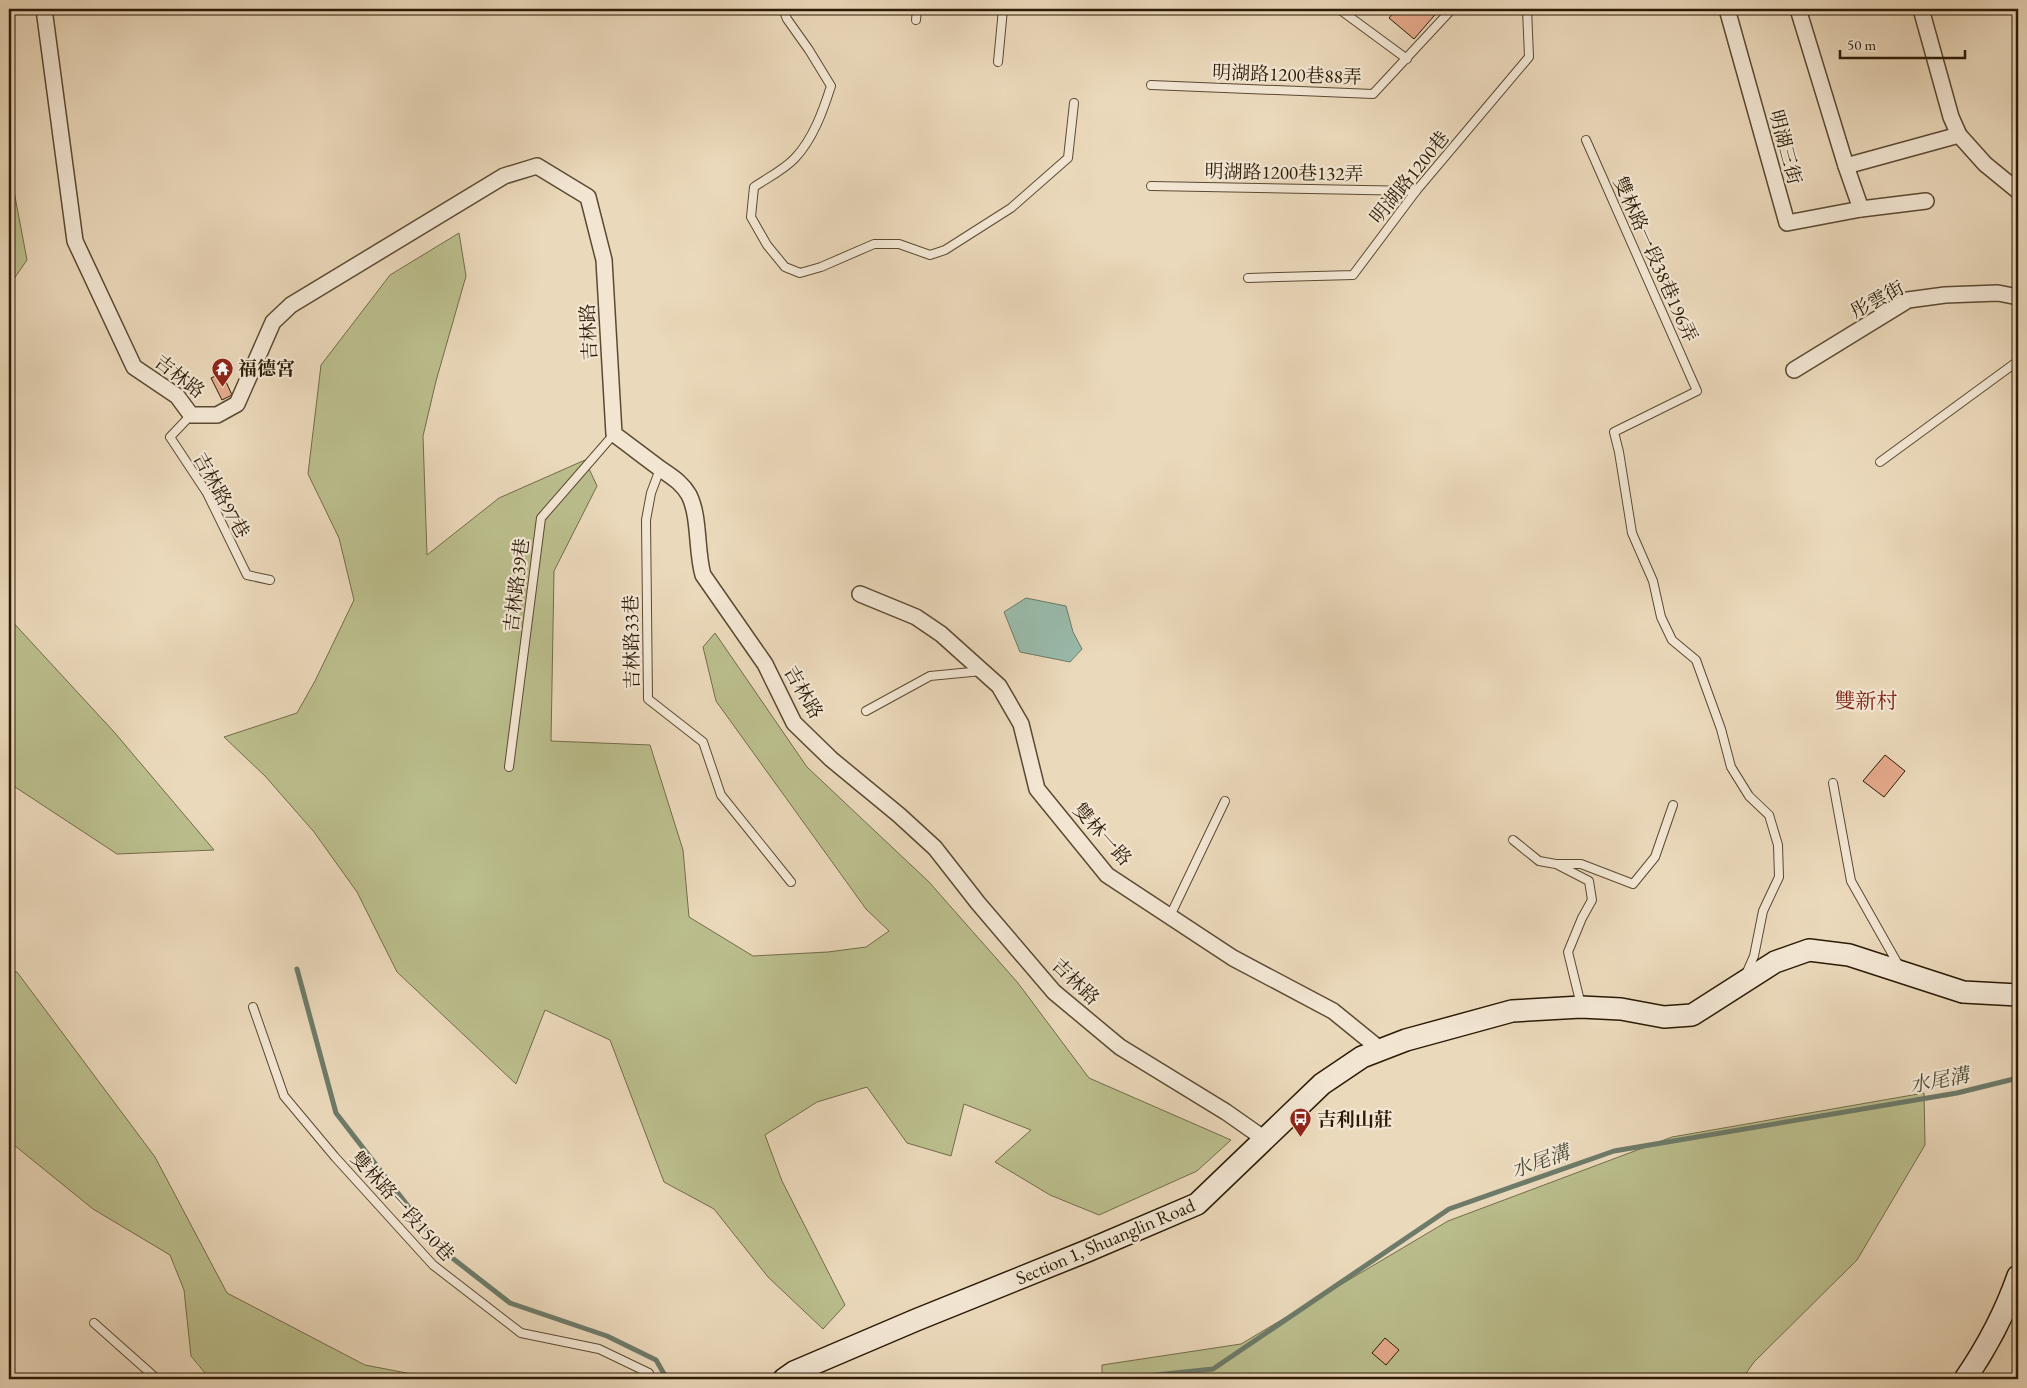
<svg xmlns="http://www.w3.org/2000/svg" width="2027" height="1388" viewBox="0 0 2027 1388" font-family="'EB Garamond','Noto Serif TC',serif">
<rect width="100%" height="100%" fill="#ebd9bb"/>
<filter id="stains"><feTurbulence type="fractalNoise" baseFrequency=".004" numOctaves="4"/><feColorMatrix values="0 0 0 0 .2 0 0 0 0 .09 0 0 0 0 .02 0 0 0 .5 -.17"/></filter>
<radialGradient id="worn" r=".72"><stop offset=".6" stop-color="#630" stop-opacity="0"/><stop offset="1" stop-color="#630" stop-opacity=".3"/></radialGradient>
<g fill="#bbbe8d" stroke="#736c49">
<path d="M9,165L27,260L9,286Z"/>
<path d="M459,233L466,276L436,381L423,436L427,555L499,498L585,460L597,486L554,571L551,741L650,745L683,850L689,917L753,956L828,952L866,947L889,931L866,909L716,701L703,647L715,633L807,767L929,882L1018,983L1089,1078L1231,1140L1197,1171L1099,1215L1050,1195L995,1162L1031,1130L964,1104L951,1156L907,1143L867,1087L817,1102L765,1135L782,1181L845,1305L823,1329L768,1277L714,1209L664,1182L610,1040L545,1010L516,1084L397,972L357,892L314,832L265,776L224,737L297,713L315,681L354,600L339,538L308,474L321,365L390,275Z"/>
<path d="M9,618L115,733L214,850L117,854L9,783Z"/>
<path d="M9,970L17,972L155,1157L227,1293L365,1365L438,1379H210L191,1356L184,1290L170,1255L93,1209L9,1141Z"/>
<path d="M1924,1093L1925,1145L1857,1260L1754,1362L1742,1379H1102V1365L1241,1344L1448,1221L1672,1137Z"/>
</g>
<path fill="#99bbab" stroke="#6d7b69" d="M1026,598L1066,606L1073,632L1082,649L1070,662L1020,652L1004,612Z"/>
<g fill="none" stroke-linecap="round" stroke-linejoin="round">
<g stroke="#6d7b69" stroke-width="5">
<path d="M297,969L336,1113L442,1250L510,1303L607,1336L656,1360L667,1379"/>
<path d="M910,1379L913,1378L1008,1379"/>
<path d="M1117,1379L1213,1369L1449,1209L1614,1151L1957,1093L2018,1078"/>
</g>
</g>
<g fill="#e6aa8c" stroke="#2b1b05">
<path d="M1396,9H1440L1414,39L1389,18Z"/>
<path d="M222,373L232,395L222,400L211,378Z"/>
<path d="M1885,755L1905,771L1884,797L1863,781Z"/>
<path d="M1385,1338L1399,1350L1386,1365L1372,1353Z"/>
</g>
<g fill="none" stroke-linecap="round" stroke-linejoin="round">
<defs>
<g id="lane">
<path d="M783,9L787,19L809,50L831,86C823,111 813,139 795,158C784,170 767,178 754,187L751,217L767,245L785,267L800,273L821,267L874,244H899L930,255L945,250L1011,208L1068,158L1074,103"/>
<path d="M1339,9L1407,59"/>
<path d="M916,20L917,9"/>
<path d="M998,62L1003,9"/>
<path d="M1151,85L1373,94L1452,9"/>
<path d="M1586,140L1697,391L1614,432L1619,452L1632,533L1653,581L1661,617L1672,640L1696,660L1721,729L1731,767L1749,796L1769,815L1778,845L1779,877L1763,911L1754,956L1746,974"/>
<path d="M1151,186L1416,191"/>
<path d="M1248,278L1353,275L1416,191L1529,57L1527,9"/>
<path d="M191,415L170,437L207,493L247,575L270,580"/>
<path d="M1880,462L2018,361"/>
<path d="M660,469L651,493L646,520L648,699L703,742L721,795L791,882"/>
<path d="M866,711L930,676L982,671"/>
<path d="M509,767L541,518L614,434"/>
<path d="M1833,783L1851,881L1899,966"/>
<path d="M1513,840L1539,861L1556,864H1581L1633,884L1655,857L1673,805"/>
<path d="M1558,865L1589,881L1592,900L1582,918L1568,952L1581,1005"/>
<path d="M1170,916L1225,801"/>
<path d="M253,1007L284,1096L335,1157L433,1265L521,1333L599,1349L649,1373L650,1379"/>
<path d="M94,1323L157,1379"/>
</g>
<g id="street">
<path d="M44,9L75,241L134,367L177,396L191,415H217L237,404L273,322L291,305L504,176L537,166L588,197L604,260L614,434C629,445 643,456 658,467C670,476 681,481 689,495C700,517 696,551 703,575L765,664L794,723L831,759L899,815L935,848L978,903L1054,992L1120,1047L1226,1112L1266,1140"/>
<path d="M1727,9L1787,223L1861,209L1926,201"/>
<path d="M1798,9L1846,166L1861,209"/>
<path d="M1921,9L1951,117L1959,135L1985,164L2018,191"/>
<path d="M1846,166L1959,135"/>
<path d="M1794,370L1908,300L1945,295L1998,293L2018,297"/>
<path d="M860,594L916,617L941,634L999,686L1021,724L1037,789L1107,875L1233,958L1333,1011L1381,1050"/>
</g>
<g id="secondary">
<path d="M784,1379L794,1372L916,1320L1087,1251L1197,1204L1322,1084L1362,1057L1406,1040L1512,1011L1581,1007L1621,1009L1664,1017L1692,1015L1775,962L1809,950L1849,955L1963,992L2018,995"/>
<path d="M1965,1379C1987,1347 2005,1313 2018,1276"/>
</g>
</defs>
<use href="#lane" stroke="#5b4a32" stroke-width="10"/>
<use href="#street" stroke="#5b4a32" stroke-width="18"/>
<use href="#secondary" stroke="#2b1b05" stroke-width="24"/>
<use href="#lane" stroke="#f2e6d3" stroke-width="8"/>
<use href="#street" stroke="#f2e6d3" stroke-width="15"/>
<use href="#secondary" stroke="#f2e6d3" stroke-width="21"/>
</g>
<defs>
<symbol id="temple-pin" viewBox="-11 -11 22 30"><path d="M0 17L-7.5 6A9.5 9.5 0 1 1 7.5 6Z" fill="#8f2418" stroke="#f2e6d3"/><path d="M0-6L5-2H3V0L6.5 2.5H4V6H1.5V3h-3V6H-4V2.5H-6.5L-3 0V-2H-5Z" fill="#fff"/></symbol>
<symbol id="bus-pin" viewBox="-11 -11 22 30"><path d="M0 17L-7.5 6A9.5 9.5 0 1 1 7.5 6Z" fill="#8f2418" stroke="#f2e6d3"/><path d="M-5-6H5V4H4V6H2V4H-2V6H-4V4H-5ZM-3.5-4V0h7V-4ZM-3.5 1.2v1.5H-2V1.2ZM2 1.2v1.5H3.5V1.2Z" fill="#fff"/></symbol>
</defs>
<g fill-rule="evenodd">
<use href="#temple-pin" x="210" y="356" width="25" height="34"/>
<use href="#bus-pin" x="1288" y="1106" width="25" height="34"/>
</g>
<g text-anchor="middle" stroke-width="4.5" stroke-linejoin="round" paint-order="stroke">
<g font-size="19" fill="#2b1b05" stroke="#f2e6d3">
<text transform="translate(1287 74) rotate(2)" y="7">明湖路1200巷88弄</text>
<text transform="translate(1786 147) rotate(75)" y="7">明湖三街</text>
<text transform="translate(1284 172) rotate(1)" y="7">明湖路1200巷132弄</text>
<text transform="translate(1409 177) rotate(-51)" y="7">明湖路1200巷</text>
<text transform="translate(1656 259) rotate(66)" y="7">雙林路一段38巷196弄</text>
<text transform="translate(1877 299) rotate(-28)" y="7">彤雲街</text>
<text transform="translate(588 332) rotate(-93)" y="7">吉林路</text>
<text transform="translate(180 376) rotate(38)" y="7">吉林路</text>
<text transform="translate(222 495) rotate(61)" y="7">吉林路97巷</text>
<text transform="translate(516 585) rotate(-83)" y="7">吉林路39巷</text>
<text transform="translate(631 642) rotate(-91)" y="7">吉林路33巷</text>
<text transform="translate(804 692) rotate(60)" y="7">吉林路</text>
<text transform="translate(1103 834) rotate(48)" y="7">雙林一路</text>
<text transform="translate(1076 981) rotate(44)" y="7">吉林路</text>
<text transform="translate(403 1206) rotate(47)" y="7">雙林路一段150巷</text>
<text transform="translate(1105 1241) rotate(-23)" y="7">Section 1, Shuanglin Road</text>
</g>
<g font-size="19" font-weight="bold" fill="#2b1b05" stroke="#f2e6d3" text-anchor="start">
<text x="238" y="375">福德宮</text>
<text x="1317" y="1126">吉利山莊</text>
</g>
<g font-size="20" font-style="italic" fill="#4c4b37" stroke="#f2e6d3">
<text transform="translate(1939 1080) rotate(-11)" y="7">水尾溝</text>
<text transform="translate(1540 1161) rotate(-19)" y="7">水尾溝</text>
</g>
<g font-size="21" fill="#7a1f14" stroke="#f2e6d3">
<text x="1866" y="708">雙新村</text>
</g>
</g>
<rect width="2027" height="1388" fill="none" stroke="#ebd9bb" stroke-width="30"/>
<rect x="10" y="10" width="2007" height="1368" fill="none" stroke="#2b1b05" stroke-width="2.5"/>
<rect x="15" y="15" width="1997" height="1358" fill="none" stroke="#2b1b05"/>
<path d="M1840 50v8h125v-8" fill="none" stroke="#2b1b05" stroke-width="2.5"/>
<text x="1847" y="50" font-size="15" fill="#2b1b05" stroke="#f2e6d3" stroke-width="4" paint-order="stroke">50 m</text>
<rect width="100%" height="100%" filter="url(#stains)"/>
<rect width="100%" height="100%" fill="url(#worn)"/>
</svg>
